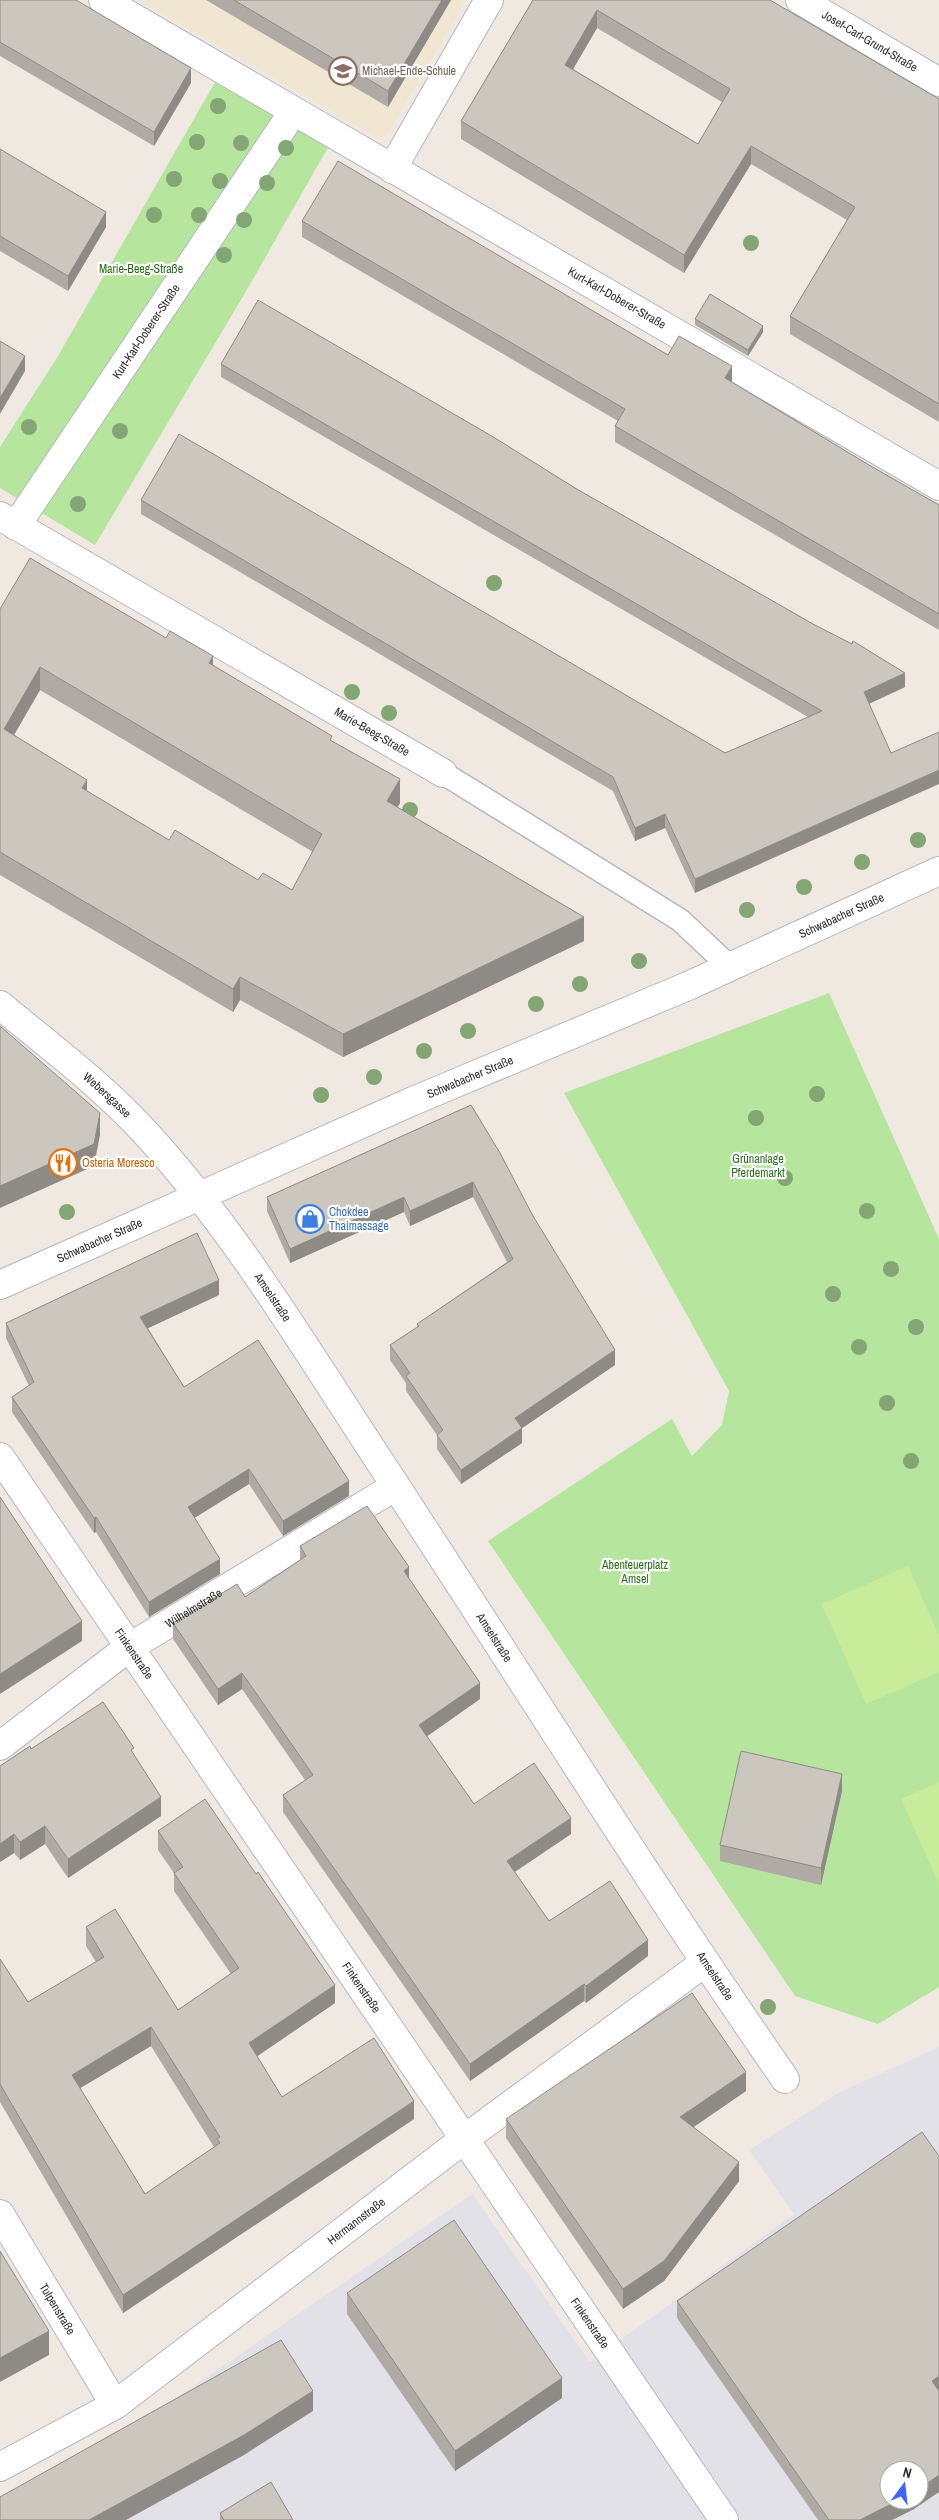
<svg xmlns="http://www.w3.org/2000/svg" width="939" height="2520" viewBox="0 0 939 2520" font-family="'Archivo Narrow',sans-serif">
<rect width="100%" height="100%" fill="#efe9e1"/>
<path fill="#e3e1e8" fill-rule="evenodd" d="M939,2047V2520H0L472,2194L590,2362L794,2214L749,2150L840,2092ZM889,2470H919V2500H889Z"/>
<path fill="#f0e6d1" d="M139,0H466L383,141Z"/>
<g fill="#b6e59e">
<path d="M218,77L330,144L245,293L95,545L0,488V447L58,356Z"/>
<path d="M829,993L939,1239V1987L878,2024L795,1996L488,1541L672,1419L692,1456L722,1425L729,1391L564,1093Z"/>
</g>
<g fill="#c9ec9a">
<path d="M908,1566L939,1635V1672L866,1704L822,1604Z"/>
<path d="M939,1782V1884L901,1799Z"/>
</g>
<g fill="none" stroke-linecap="round" stroke-linejoin="round">
<defs>
<path id="service" d="M443,773L680,920L730,967"/>
<g id="pedestrian">
<path id="s1" d="M103,0C381,164 662,322 939,486"/>
<path id="s2" d="M800,0L939,82"/>
<path d="M392,169L489,0"/>
<path id="s3" d="M0,516L443,773"/>
<path id="s4" d="M16,526L293,112"/>
</g>
<g id="minor">
<path id="s5" d="M0,1005C48,1045 99,1083 142,1129C235,1229 305,1348 380,1462C515,1667 645,1877 785,2079"/>
<path id="s6" d="M0,1457L724,2520"/>
<path id="s7" d="M0,1746L128,1648L396,1486"/>
<path id="s8" d="M0,2214L115,2405"/>
<path id="s9" d="M0,2467L115,2405L463,2140L704,1963"/>
</g>
<g id="secondary">
<path id="s10" d="M0,1285L413,1101L688,986L939,871"/>
</g>
</defs>
<use href="#service" stroke="#b4b7c1" stroke-width="25"/>
<use href="#pedestrian" stroke="#b4b7c1" stroke-width="30"/>
<use href="#minor" stroke="#b4b7c1" stroke-width="30"/>
<use href="#secondary" stroke="#b4b7c1" stroke-width="30"/>
<use href="#service" stroke="#fff" stroke-width="22"/>
<use href="#pedestrian" stroke="#fff" stroke-width="28"/>
<use href="#minor" stroke="#fff" stroke-width="28"/>
<use href="#secondary" stroke="#fff" stroke-width="28"/>
</g>
<g fill="#84a574">
<circle cx="218" cy="106" r="8"/>
<circle cx="197" cy="142" r="8"/>
<circle cx="241" cy="143" r="8"/>
<circle cx="286" cy="148" r="8"/>
<circle cx="174" cy="179" r="8"/>
<circle cx="220" cy="181" r="8"/>
<circle cx="267" cy="183" r="8"/>
<circle cx="154" cy="215" r="8"/>
<circle cx="199" cy="215" r="8"/>
<circle cx="244" cy="220" r="8"/>
<circle cx="751" cy="243" r="8"/>
<circle cx="224" cy="255" r="8"/>
<circle cx="29" cy="427" r="8"/>
<circle cx="120" cy="431" r="8"/>
<circle cx="78" cy="504" r="8"/>
<circle cx="494" cy="583" r="8"/>
<circle cx="352" cy="692" r="8"/>
<circle cx="389" cy="713" r="8"/>
<circle cx="410" cy="810" r="8"/>
<circle cx="918" cy="840" r="8"/>
<circle cx="862" cy="862" r="8"/>
<circle cx="804" cy="887" r="8"/>
<circle cx="747" cy="910" r="8"/>
<circle cx="639" cy="961" r="8"/>
<circle cx="580" cy="984" r="8"/>
<circle cx="536" cy="1004" r="8"/>
<circle cx="468" cy="1031" r="8"/>
<circle cx="424" cy="1051" r="8"/>
<circle cx="374" cy="1077" r="8"/>
<circle cx="817" cy="1094" r="8"/>
<circle cx="321" cy="1095" r="8"/>
<circle cx="756" cy="1118" r="8"/>
<circle cx="785" cy="1178" r="8"/>
<circle cx="867" cy="1211" r="8"/>
<circle cx="67" cy="1212" r="8"/>
<circle cx="891" cy="1269" r="8"/>
<circle cx="833" cy="1294" r="8"/>
<circle cx="916" cy="1327" r="8"/>
<circle cx="859" cy="1347" r="8"/>
<circle cx="887" cy="1403" r="8"/>
<circle cx="911" cy="1461" r="8"/>
<circle cx="768" cy="2007" r="8"/>
</g>
<g fill="#afaba4" fill-rule="evenodd">
<path d="M0,0L191,83L154,146L0,56Z"/>
<path d="M206,0H451L388,107Z"/>
<path d="M533,0H770L939,99V422L790,334V316L847,220L751,164L684,273L461,139V121ZM597,28L722,102L698,144L573,69Z"/>
<path d="M0,149L106,227L68,291L0,251Z"/>
<path d="M302,221L668,355L732,382L869,465L939,505V630L615,442V426L618,421L302,237Z"/>
<path d="M695,319L763,332L748,356L695,325Z"/>
<path d="M221,364L575,488L905,687L869,704L695,893L665,828L635,841L613,791L141,514V500L725,753L808,717L221,377Z"/>
<path d="M0,609L166,638L213,665L332,741L400,803L397,807L584,941L343,1057L240,1000L233,1012L0,875ZM40,690L313,852L292,890L258,880L169,840L87,791L14,735Z"/>
<path d="M471,1105L615,1365L522,1428V1443L461,1484L437,1449V1435L406,1391V1383L390,1360V1345L417,1328V1324L507,1262L473,1197L410,1226L404,1212L290,1263L267,1211V1197Z"/>
<path d="M219,1295L148,1328L184,1387L349,1496L283,1536L249,1484L194,1518L220,1574L149,1617L96,1532L94,1533L12,1412V1397L29,1386L6,1338V1323Z"/>
<path d="M300,1546L409,1578L480,1699L427,1736L474,1804L571,1834L515,1872L549,1921L648,1956L586,2003L584,2001L470,2081L283,1812V1795L305,1780L242,1689L218,1705L173,1639V1623L245,1597L300,1560Z"/>
<path d="M31,1749L134,1755L161,1816L68,1878L45,1844L20,1860L14,1853L0,1862V1766Z"/>
<path d="M842,1791L821,1885L720,1861V1845Z"/>
<path d="M158,1831L335,2003L257,2056L282,2097L414,2119L123,2313L0,2102V1959L28,2002L96,1962L86,1946V1927L178,2010L231,1974L174,1891V1873L158,1850ZM151,2046L214,2147L145,2194L80,2088Z"/>
<path d="M746,2091L694,2127L739,2181L664,2281L623,2309L506,2138V2119Z"/>
<path d="M347,2293L562,2398L455,2471L347,2314Z"/>
<path d="M677,2301L914,2509L892,2520H818L677,2318Z"/>
<path d="M220,2513L293,2520H220Z"/>
</g>
<g fill="#8e8b86">
<path d="M442,0H451L388,107V91Z"/>
<path d="M597,10V28L565,83V65Z"/>
<path d="M191,68V83L154,146V132Z"/>
<path d="M751,146V164L684,273V255Z"/>
<path d="M106,212V227L68,291V276Z"/>
<path d="M763,326V332L748,356V350Z"/>
<path d="M25,356V371L0,414V398Z"/>
<path d="M732,366V383L725,378Z"/>
<path d="M213,656V680L209,663Z"/>
<path d="M40,667V690L4,752V729Z"/>
<path d="M905,673V687L864,706V692Z"/>
<path d="M939,770V784L695,893V879Z"/>
<path d="M400,779V803L387,825V801Z"/>
<path d="M87,780V803L82,788Z"/>
<path d="M665,814V828L635,841V828Z"/>
<path d="M584,917V941L343,1057V1034Z"/>
<path d="M240,977V1000L233,1012V989Z"/>
<path d="M100,1113V1135L94,1166L0,1208V1186Z"/>
<path d="M473,1182V1197L410,1226V1211Z"/>
<path d="M404,1197V1212L290,1263V1249Z"/>
<path d="M219,1280V1295L140,1332V1317Z"/>
<path d="M615,1350V1365L515,1433V1418Z"/>
<path d="M522,1428V1443L461,1484V1470Z"/>
<path d="M249,1469V1484L188,1522V1507Z"/>
<path d="M349,1481V1496L283,1536V1521Z"/>
<path d="M96,1517V1532L94,1533V1518Z"/>
<path d="M220,1559V1574L149,1617V1602Z"/>
<path d="M409,1567V1584L404,1571Z"/>
<path d="M82,1621V1641L0,1694V1674Z"/>
<path d="M242,1673V1689L218,1705V1689Z"/>
<path d="M480,1683V1699L419,1742V1725Z"/>
<path d="M842,1774V1791L821,1885V1868Z"/>
<path d="M161,1797V1816L68,1878V1859Z"/>
<path d="M571,1818V1834L507,1877V1861Z"/>
<path d="M45,1826V1844L20,1860V1842Z"/>
<path d="M14,1834V1853L0,1862V1844Z"/>
<path d="M648,1940V1956L586,2003V1986Z"/>
<path d="M584,1984V2001L470,2081V2064Z"/>
<path d="M335,1985V2003L249,2062V2043Z"/>
<path d="M151,2027V2046L72,2093V2075Z"/>
<path d="M746,2072V2091L680,2136V2117Z"/>
<path d="M414,2101V2119L123,2313V2295Z"/>
<path d="M739,2162V2181L664,2281L623,2309V2289Z"/>
<path d="M49,2331V2355L0,2382V2358Z"/>
<path d="M939,2376V2393L932,2381Z"/>
<path d="M562,2378V2398L455,2471V2451Z"/>
<path d="M313,2391V2411L244,2455L126,2520H89Z"/>
<path d="M939,2475V2492L914,2509L892,2520H860L899,2500H919V2489Z"/>
</g>
<g fill="#cbc7bf" stroke="#8e8b86" fill-rule="evenodd">
<path d="M0,0H76L191,68L154,132L0,42Z"/>
<path d="M234,0H442L388,91Z"/>
<path d="M533,0H770L939,99V404L790,316L855,207L751,146L684,255L461,121ZM597,10L730,89L698,144L565,65Z"/>
<path d="M0,149L106,212L68,276L0,236Z"/>
<path d="M338,161L668,355L679,336L732,366L725,378L869,465L939,505V614L615,426L625,409L302,221Z"/>
<path d="M710,294L763,326L748,350L695,319Z"/>
<path d="M258,300L495,438L575,488L813,624L852,644L853,641L905,673L864,692L891,753L939,732V770L695,879L665,814L635,828L613,777L141,500L179,434L725,753L822,711L221,364Z"/>
<path d="M0,341L25,356L0,398Z"/>
<path d="M30,558L166,638L170,631L213,656L209,663L332,736L330,740L400,779L387,801L584,917L343,1034L240,977L233,989L0,852V609ZM40,667L322,834L292,890L263,873L258,880L175,830L169,840L82,788L87,780L4,729Z"/>
<path d="M0,1026L100,1113L94,1144L0,1186Z"/>
<path d="M471,1105L500,1153L533,1216L615,1350L515,1418L522,1428L461,1470L437,1435L443,1430L406,1376L410,1373L390,1345L419,1326L417,1324L513,1259L473,1182L410,1211L404,1197L290,1249L267,1197Z"/>
<path d="M197,1233L219,1280L140,1317L184,1387L258,1340L349,1481L283,1521L249,1469L188,1507L220,1559L149,1602L96,1517L94,1518L12,1397L34,1382L6,1323Z"/>
<path d="M0,1497L82,1621L0,1674Z"/>
<path d="M367,1506L409,1567L404,1571L480,1683L419,1725L474,1804L534,1763L571,1818L507,1861L549,1921L610,1881L648,1940L586,1986L584,1984L470,2064L283,1795L313,1775L242,1673L218,1689L173,1623L237,1584L245,1597L306,1556L300,1546Z"/>
<path d="M103,1702L134,1748L131,1750L161,1797L68,1859L45,1826L20,1842L14,1834L0,1844V1766L30,1746L31,1749Z"/>
<path d="M741,1751L842,1774L821,1868L720,1845Z"/>
<path d="M205,1799L256,1874L258,1872L335,1985L249,2043L282,2097L374,2038L414,2101L123,2295L0,2084V1959L28,2002L104,1957L86,1927L115,1909L178,2010L239,1968L174,1873L183,1867L158,1831ZM151,2027L220,2137L217,2139L220,2143L145,2194L72,2075Z"/>
<path d="M692,1993L746,2072L680,2117L739,2162L664,2261L623,2289L506,2119Z"/>
<path d="M922,2132L939,2156V2376L932,2381L939,2391V2475L919,2489V2470H889V2500H899L860,2520H829L677,2301Z"/>
<path d="M454,2220L562,2378L455,2451L347,2293Z"/>
<path d="M0,2251L49,2331L0,2358Z"/>
<path d="M281,2340L313,2391L244,2435L89,2520H0V2497Z"/>
<path d="M271,2482L293,2520H224L220,2513Z"/>
</g>
<defs>
<symbol id="school-ring" viewBox="-11 -11 22 22"><circle r="9.5" fill="#fff" stroke="#8d6e63" stroke-width="1.5"/><path d="M0-5L7-2L0 1L-7-2ZM-4 1L0 2.5L4 1V4Q0 6-4 4Z" fill="#8d6e63"/></symbol>
<symbol id="restaurant-ring" viewBox="-11 -11 22 22"><circle r="9.5" fill="#fff" stroke="#e8710a" stroke-width="1.5"/><path d="M-5-6h1v4h1v-4h1v4h1v-4h1v5L-1.5 .5V6h-2V.5L-5-1ZM5-6V6H3V1.5H1.5Q1.5-4 5-6Z" fill="#e8710a"/></symbol>
<symbol id="shop-ring" viewBox="-11 -11 22 22"><circle r="9.5" fill="#fff" stroke="#3f7fe0" stroke-width="1.5"/><path d="M-5-2.5h2.3a2.7 3.5 0 0 1 5.4 0H5L5.5 6h-11ZM-1.5-2.5h3a1.5 2.3 0 0 0-3 0Z" fill="#3f7fe0"/></symbol>
</defs>
<g fill-rule="evenodd">
<use href="#school-ring" x="327" y="55" width="32" height="32"/>
<use href="#restaurant-ring" x="47" y="1147" width="32" height="32"/>
<use href="#shop-ring" x="294" y="1203" width="32" height="32"/>
</g>
<g text-anchor="middle" stroke-width="4.5" stroke-linejoin="round" paint-order="stroke">
<g font-size="12" fill="#2e2e2e" stroke="#fff">
<text dy="4" stroke="none"><textPath href="#s2" startOffset="81">Josef-Carl-Grund-Straße</textPath></text>
<text dy="4" stroke="none"><textPath href="#s1" startOffset="594">Kurt-Karl-Doberer-Straße</textPath></text>
<text dy="4" stroke="none"><textPath href="#s4" startOffset="234">Kurt-Karl-Doberer-Straße</textPath></text>
<text dy="4" stroke="none"><textPath href="#s3" startOffset="430">Marie-Beeg-Straße</textPath></text>
<text dy="4" stroke="none"><textPath href="#s10" startOffset="919">Schwabacher Straße</textPath></text>
<text dy="4" stroke="none"><textPath href="#s10" startOffset="514">Schwabacher Straße</textPath></text>
<text dy="4" stroke="none"><textPath href="#s5" startOffset="140">Webersgasse</textPath></text>
<text dy="4" stroke="none"><textPath href="#s10" startOffset="109">Schwabacher Straße</textPath></text>
<text dy="4" stroke="none"><textPath href="#s5" startOffset="402">Amselstraße</textPath></text>
<text dy="4" stroke="none"><textPath href="#s7" startOffset="238">Wilhelmstraße</textPath></text>
<text dy="4" stroke="none"><textPath href="#s5" startOffset="808">Amselstraße</textPath></text>
<text dy="4" stroke="none"><textPath href="#s6" startOffset="238">Finkenstraße</textPath></text>
<text dy="4" stroke="none"><textPath href="#s5" startOffset="1212">Amselstraße</textPath></text>
<text dy="4" stroke="none"><textPath href="#s6" startOffset="642">Finkenstraße</textPath></text>
<text dy="4" stroke="none"><textPath href="#s9" startOffset="434">Hermannstraße</textPath></text>
<text dy="4" stroke="none"><textPath href="#s8" startOffset="111">Tulpenstraße</textPath></text>
<text dy="4" stroke="none"><textPath href="#s6" startOffset="1048">Finkenstraße</textPath></text>
</g>
<g font-size="12" fill="#785e54" stroke="#fff" text-anchor="start">
<text x="362" y="75">Michael-Ende-Schule</text>
</g>
<g font-size="12" fill="#2c6e1b" stroke="#fff">
<text x="141" y="273">Marie-Beeg-Straße</text>
<text x="758" y="1163">Grünanlage<tspan x="758" dy="14">Pferdemarkt</tspan></text>
<text x="635" y="1569">Abenteuerplatz<tspan x="635" dy="14">Amsel</tspan></text>
</g>
<g font-size="12" fill="#c56008" stroke="#fff" text-anchor="start">
<text x="82" y="1167">Osteria Moresco</text>
</g>
<g font-size="12" fill="#366cbe" stroke="#fff" text-anchor="start">
<text x="329" y="1216">Chokdee<tspan x="329" dy="14">Thaimassage</tspan></text>
</g>
</g>
<g transform="translate(904 2485) rotate(15)"><circle r="24" fill="#ffffff" stroke="#ababab"/>
<path d="M0-4L9 19L0 12L-9 19Z" fill="#4264fb"/>
<text y="-8" font-size="14" font-weight="bold" text-anchor="middle" fill="#2e2e2e">N</text>
</g>
</svg>
